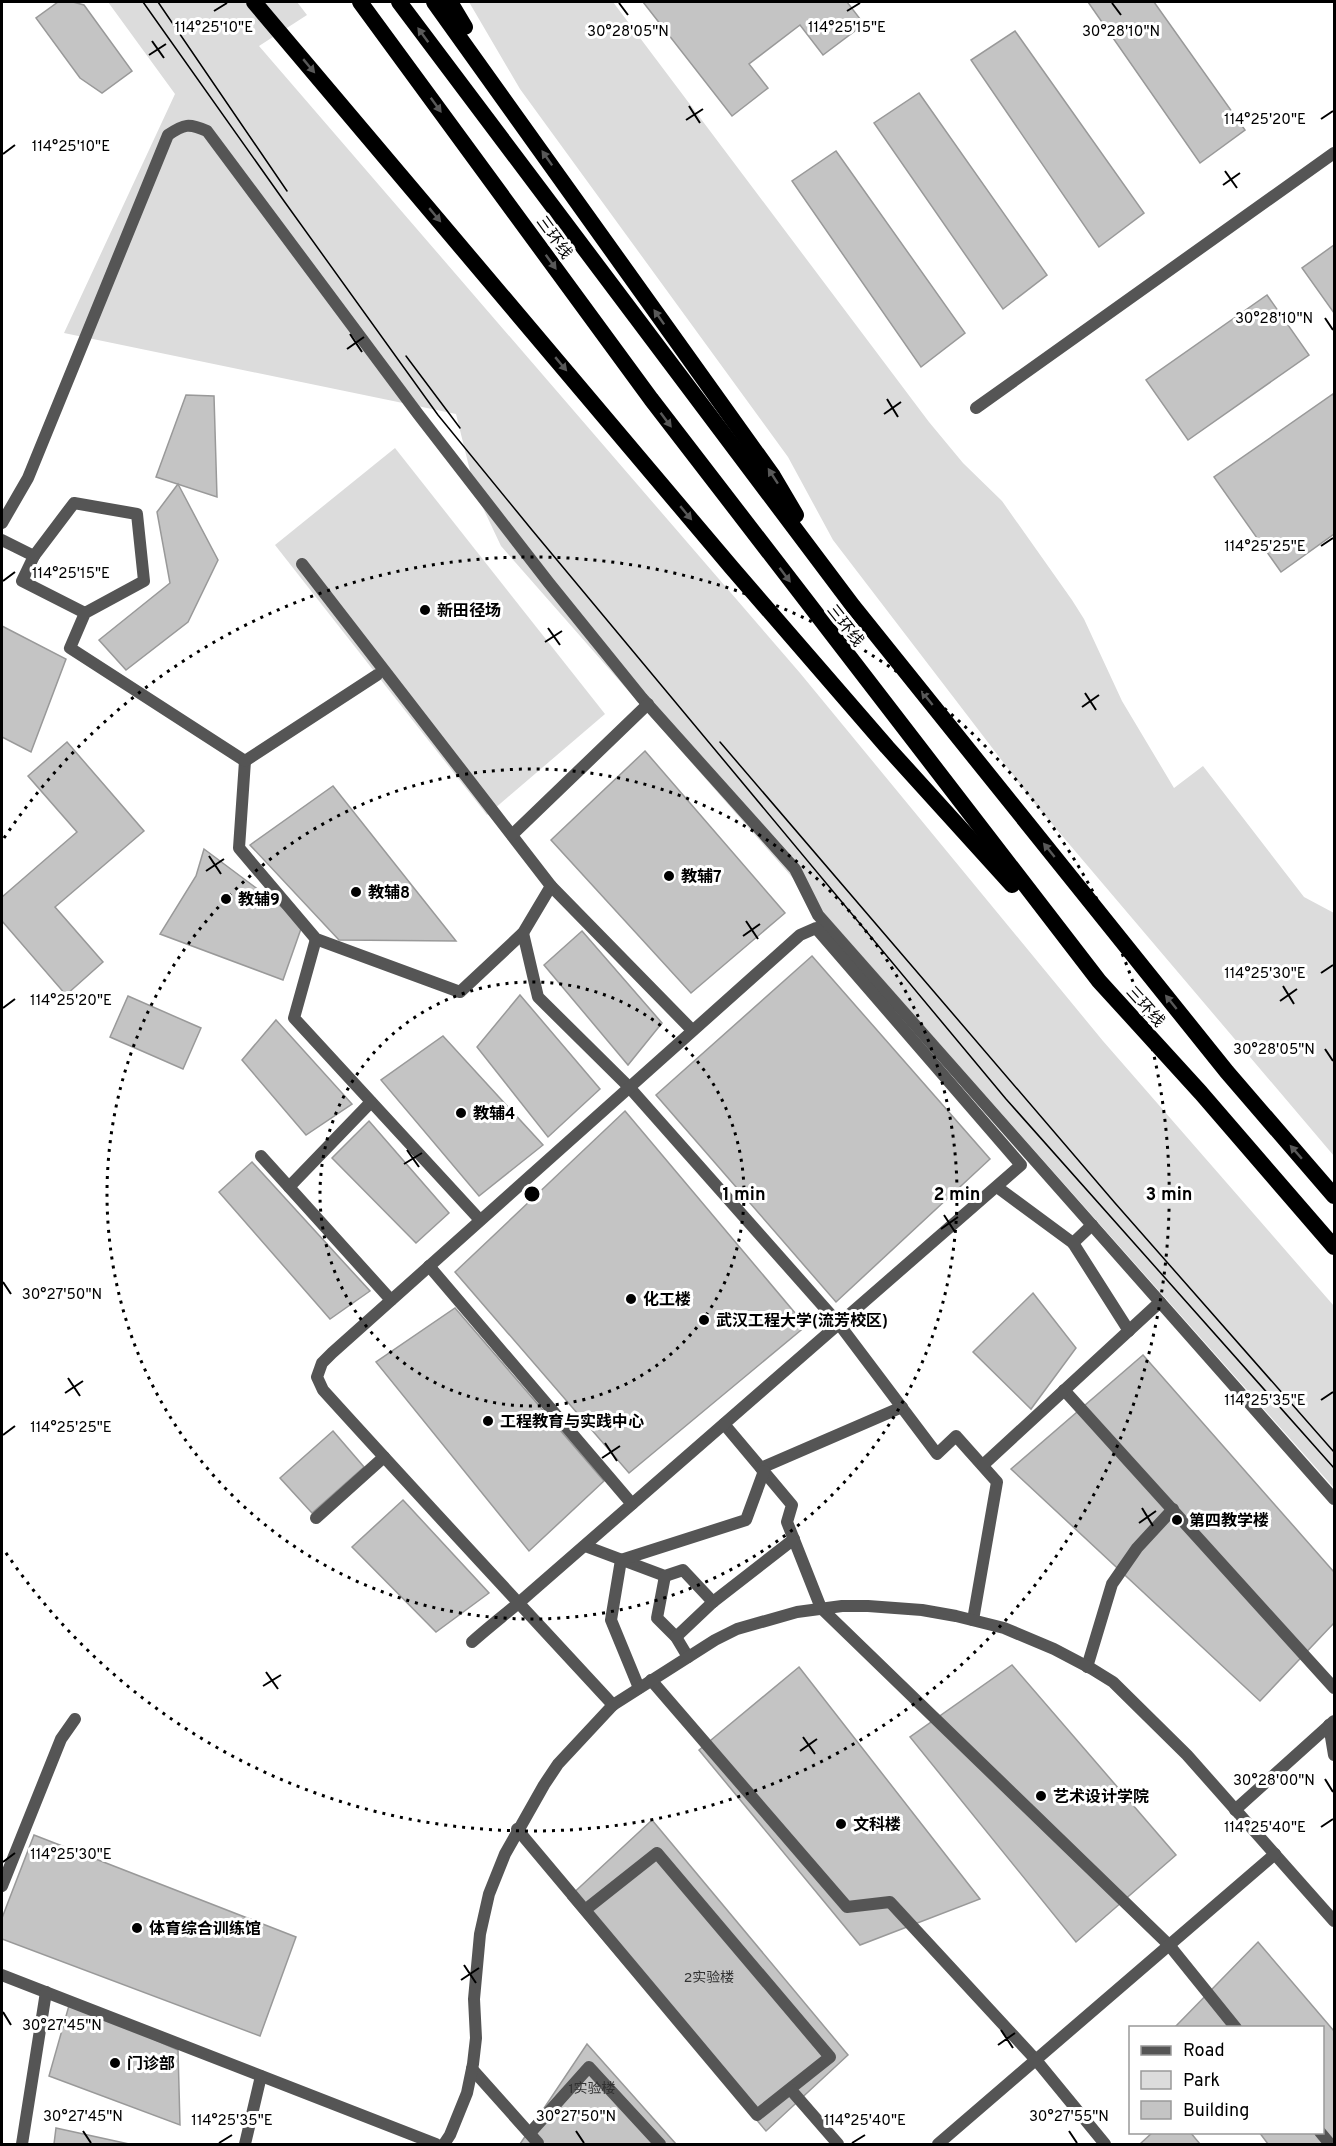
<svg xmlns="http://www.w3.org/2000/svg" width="1336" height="2146" viewBox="0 0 1336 2146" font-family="Overpass,'Noto Sans SC',sans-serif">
<rect width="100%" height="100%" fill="#fff"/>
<g fill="#dcdcdc">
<path d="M108,2H297L307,15L259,46L800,673L1103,1041L1334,1306V1488L813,901L501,546L475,491L456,414L64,333L175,94Z"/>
<path d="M469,2H613L929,422L963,463L1002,501L1072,600L1084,619L1122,701L1174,788L1203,766L1304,897L1334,913V1156L1036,805L833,540L788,457L520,89Z"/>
<path d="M395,448L605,714L487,815L275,545Z"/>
</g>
<g fill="#c4c4c4" stroke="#999" stroke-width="1.5">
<path d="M58,2H73L84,5L132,71L102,93L80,78L36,18Z"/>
<path d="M643,2H847L864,24L823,55L800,25L749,64L768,88L732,116Z"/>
<path d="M1088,2H1154L1245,130L1200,163Z"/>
<path d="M1015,31L1144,213L1099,247L971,60Z"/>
<path d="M919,93L1047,275L1003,309L874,123Z"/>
<path d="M836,151L965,333L921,367L792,181Z"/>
<path d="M1334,245V313L1302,268Z"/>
<path d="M1267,295L1309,355L1188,440L1146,380Z"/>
<path d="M1333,394L1334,397V534L1281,572L1214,477Z"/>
<path d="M186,395L214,396L217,497L156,477Z"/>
<path d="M178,484L218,560L188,622L126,670L99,640L170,583L157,512Z"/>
<path d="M2,626L66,659L31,752L2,737Z"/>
<path d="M67,742L144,831L55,907L103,962L66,995L2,921V897L77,832L28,776Z"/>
<path d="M645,751L785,913L691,993L551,840Z"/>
<path d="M333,786L456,941L339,940L250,845Z"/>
<path d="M204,849L303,923L283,980L160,934L196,876Z"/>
<path d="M582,931L662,1023L628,1065L544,965Z"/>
<path d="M812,956L990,1159L836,1302L656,1095Z"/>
<path d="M520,995L600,1089L548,1137L477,1047Z"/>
<path d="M128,996L201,1028L183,1069L110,1037Z"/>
<path d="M276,1020L352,1104L306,1135L242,1060Z"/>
<path d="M443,1036L543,1145L479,1196L381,1080Z"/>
<path d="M625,1111L806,1326L629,1473L455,1272Z"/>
<path d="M369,1121L449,1213L416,1243L332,1158Z"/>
<path d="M252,1162L370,1291L330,1319L219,1192Z"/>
<path d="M1033,1293L1076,1348L1031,1409L973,1352Z"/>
<path d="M455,1308L604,1481L529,1551L376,1362Z"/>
<path d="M1143,1355L1334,1572V1623L1260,1701L1011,1469Z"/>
<path d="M333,1431L364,1467L312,1513L280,1478Z"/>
<path d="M403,1500L489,1593L436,1632L352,1547Z"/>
<path d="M1012,1665L1176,1855L1076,1942L910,1737Z"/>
<path d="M799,1667L980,1899L860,1945L699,1750Z"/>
<path d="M652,1820L848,2055L766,2131L568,1898Z"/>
<path d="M34,1835L296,1937L260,2036L2,1939V1918Z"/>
<path d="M1258,1942L1334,2031V2144H1268L1259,2132H1322V2028L1175,2027Z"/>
<path d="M70,2002L178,2050L180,2125L49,2076Z"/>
<path d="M587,2044L676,2144H520Z"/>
<path d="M56,2128L129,2144H54Z"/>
<path d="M1153,2132H1190L1200,2144H1140Z"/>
</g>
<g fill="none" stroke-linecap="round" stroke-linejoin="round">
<g stroke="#555" stroke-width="12">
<path d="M976,408L1334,153"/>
<path d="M2,523L28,478L168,135C184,124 189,123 207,131L418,414L549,583L642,698L795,869L818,915L1334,1499"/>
<path d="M2,540L34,556"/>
<path d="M302,564L551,886L692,1030"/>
<path d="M85,613L22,581L34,556L74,503L137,514L144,581L85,613L70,648L245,761"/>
<path d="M245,761L239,848L316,939L460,992L523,933L551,886"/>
<path d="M245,761L377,675"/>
<path d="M512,835L648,704"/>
<path d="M523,933L538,997L629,1087L839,1324L937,1454L956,1436L997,1482L973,1620"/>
<path d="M316,939L294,1018L480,1220"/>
<path d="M261,1156L391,1300"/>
<path d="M289,1187L371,1102"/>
<path d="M997,1187L1073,1243L1129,1331"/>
<path d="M1073,1243L1092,1225"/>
<path d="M429,1266L632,1504"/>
<path d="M1064,1390L1334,1688"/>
<path d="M724,1424L792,1505L787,1522L821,1608L1169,1945L1236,2028"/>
<path d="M983,1465L1160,1302"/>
<path d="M761,1468L902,1407"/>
<path d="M316,1518L384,1457"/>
<path d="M585,1546L665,1576L683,1570L713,1602"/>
<path d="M665,1576L657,1618L676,1637L688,1657"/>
<path d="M676,1637L713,1602L794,1539"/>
<path d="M472,1642C491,1625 511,1610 530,1593L1021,1165L816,928L800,935L332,1353L322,1363L317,1377L323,1390C419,1496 516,1600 613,1705"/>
<path d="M1087,1667L1112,1584L1137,1548L1173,1509"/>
<path d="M651,1680L847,1907L890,1902L1036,2060L1105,2144"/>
<path d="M639,1688L611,1620L621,1560L746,1520L764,1471"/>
<path d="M1329,1725L1334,1755"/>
<path d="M1235,1810L1334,1721"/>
<path d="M517,1829L757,2115L830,2057L657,1853L585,1910"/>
<path d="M2,1886L61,1739L75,1719"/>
<path d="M2,1975L436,2144"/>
<path d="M472,2069L538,2143L537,2144"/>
<path d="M791,2090L838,2144"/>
<path d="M1320,2132L1330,2144"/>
<path d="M530,2133L589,2067L660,2144"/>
<path d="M22,2144L46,1992"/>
<path d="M245,2144L261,2076"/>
<path d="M444,2144L450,2135L467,2093L473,2064L476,2038L474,1999L480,1934L489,1894L505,1854L544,1785L558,1764L613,1705L715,1640L737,1629L797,1612L842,1606H868L922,1610L956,1616L1004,1628L1054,1649L1092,1669L1113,1682L1187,1755L1334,1921"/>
<path d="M938,2144L1275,1854"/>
</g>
<g stroke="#000" stroke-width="16">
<path d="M254,2L732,568L887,747L1012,885"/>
<path d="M360,2L651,399L1099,981L1201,1093L1334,1247"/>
<path d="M399,2L853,606L1227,1072L1334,1196"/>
<path d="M434,2L773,476L796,515"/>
<path d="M450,2L465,27"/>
</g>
<g stroke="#000" stroke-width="1.5">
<path d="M143,2L284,201L438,415L532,530L1006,1099L1334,1468"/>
<path d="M158,2L287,191"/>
<path d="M406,356L460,428"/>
<path d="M720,742L1115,1203L1334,1452"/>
</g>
</g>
<defs><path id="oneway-solid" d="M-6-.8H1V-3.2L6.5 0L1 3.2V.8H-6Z" transform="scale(1.5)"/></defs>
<g fill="#595959">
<use href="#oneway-solid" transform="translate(423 35) rotate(-126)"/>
<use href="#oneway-solid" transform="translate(309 66) rotate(50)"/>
<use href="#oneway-solid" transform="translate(436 105) rotate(54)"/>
<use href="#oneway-solid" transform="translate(547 158) rotate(-125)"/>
<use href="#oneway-solid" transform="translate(435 215) rotate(50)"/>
<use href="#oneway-solid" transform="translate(551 262) rotate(54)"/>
<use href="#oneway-solid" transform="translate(659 317) rotate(-125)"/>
<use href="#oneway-solid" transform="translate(561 364) rotate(50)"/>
<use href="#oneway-solid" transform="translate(666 420) rotate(53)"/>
<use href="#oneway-solid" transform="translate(773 476) rotate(-123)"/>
<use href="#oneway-solid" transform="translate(686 513) rotate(50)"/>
<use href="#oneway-solid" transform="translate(785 575) rotate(53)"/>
<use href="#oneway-solid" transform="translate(927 698) rotate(-129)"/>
<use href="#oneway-solid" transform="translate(1049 850) rotate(-129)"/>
<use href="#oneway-solid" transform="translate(1171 1002) rotate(-129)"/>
<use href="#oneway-solid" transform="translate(1296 1152) rotate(-131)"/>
</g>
<path fill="none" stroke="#000" stroke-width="2" d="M619,3L628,15M1112,3L1121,15M214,11L227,3M847,11L860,3M152,41L164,58M149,55L166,44M689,106L700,123M1321,119L1333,111M686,120L703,109M3,154L15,145M1225,171L1237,188M1223,185L1240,173M1325,318L1333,330M350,334L362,352M347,349L364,337M887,399L898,417M884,414L901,402M1321,546L1333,538M3,581L15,572M548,628L560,645M545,642L562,631M1085,693L1096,710M1082,707L1099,695M209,856L221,874M206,871L224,859M746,921L758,939M743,936L760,924M1321,973L1333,965M1283,986L1294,1004M1280,1001L1297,989M3,1008L15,999M1325,1049L1333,1061M407,1150L419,1167M404,1164L422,1153M944,1215L955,1232M941,1229L958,1217M3,1282L11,1294M68,1378L80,1396M65,1393L83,1381M1321,1400L1333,1392M3,1435L15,1426M605,1443L617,1461M602,1458L620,1446M1142,1508L1153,1526M1139,1523L1156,1511M266,1672L278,1689M263,1686L281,1675M803,1737L815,1754M800,1751L817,1739M1325,1779L1333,1792M1321,1827L1333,1819M3,1862L15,1853M464,1965L476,1983M461,1980L479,1968M3,2012L11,2025M1001,2030L1013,2048M998,2045L1015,2033M83,2131L91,2143M576,2131L584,2143M1069,2131L1077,2143M219,2143L232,2135M852,2143L865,2135"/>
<g fill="none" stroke="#000" stroke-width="3" stroke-dasharray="3 6">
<circle cx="532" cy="1194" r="212"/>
<circle cx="532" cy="1194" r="425"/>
<path d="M4 838A637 637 0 1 1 4 1550"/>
</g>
<g fill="#000" stroke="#fff" stroke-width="2">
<circle cx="425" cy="610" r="6"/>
<circle cx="669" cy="876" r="6"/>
<circle cx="356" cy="892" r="6"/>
<circle cx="226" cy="899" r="6"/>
<circle cx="461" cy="1113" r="6"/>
<circle cx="631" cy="1299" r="6"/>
<circle cx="704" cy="1320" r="6"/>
<circle cx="488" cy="1421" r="6"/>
<circle cx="1177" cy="1520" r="6"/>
<circle cx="1041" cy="1796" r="6"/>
<circle cx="841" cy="1824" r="6"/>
<circle cx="137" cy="1928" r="6"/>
<circle cx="115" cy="2063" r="6"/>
</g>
<g text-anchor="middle" stroke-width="6" stroke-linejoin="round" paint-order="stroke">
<g font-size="14" fill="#313131">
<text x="709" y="1982">2实验楼</text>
<text x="592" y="2093">1实验楼</text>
</g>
<g font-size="16" fill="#000" stroke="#fff">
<text transform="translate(555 237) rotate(54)" y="6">三环线</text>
<text transform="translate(846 625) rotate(52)" y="6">三环线</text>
<text transform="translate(1146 1006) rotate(48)" y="6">三环线</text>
</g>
<g font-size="16" font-weight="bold" fill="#000" stroke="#fff" text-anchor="start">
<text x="437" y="616">新田径场</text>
<text x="681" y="882">教辅7</text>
<text x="368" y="898">教辅8</text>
<text x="238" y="905">教辅9</text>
<text x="473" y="1119">教辅4</text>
<text x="643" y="1305">化工楼</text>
<text x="716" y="1326">武汉工程大学(流芳校区)</text>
<text x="500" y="1427">工程教育与实践中心</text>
<text x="1189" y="1526">第四教学楼</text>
<text x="1053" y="1802">艺术设计学院</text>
<text x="853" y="1830">文科楼</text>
<text x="149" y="1934">体育综合训练馆</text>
<text x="127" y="2069">门诊部</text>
</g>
</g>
<g font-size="15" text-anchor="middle" fill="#000" stroke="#fff" stroke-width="6" stroke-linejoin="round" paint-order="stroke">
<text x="847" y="32">114°25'15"E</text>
<text x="214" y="32">114°25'10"E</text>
<text x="628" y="36">30°28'05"N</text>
<text x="1121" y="36">30°28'10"N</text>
<text x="1265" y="124">114°25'20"E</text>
<text x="71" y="151">114°25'10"E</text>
<text x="1274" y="323">30°28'10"N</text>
<text x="1265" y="551">114°25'25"E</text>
<text x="71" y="578">114°25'15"E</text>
<text x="1265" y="978">114°25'30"E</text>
<text x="71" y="1005">114°25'20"E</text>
<text x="1274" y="1054">30°28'05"N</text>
<text x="62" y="1299">30°27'50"N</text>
<text x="1265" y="1405">114°25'35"E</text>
<text x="71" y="1432">114°25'25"E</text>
<text x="1274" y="1785">30°28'00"N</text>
<text x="1265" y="1832">114°25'40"E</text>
<text x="71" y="1859">114°25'30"E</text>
<text x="62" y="2030">30°27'45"N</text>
<text x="83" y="2121">30°27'45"N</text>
<text x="576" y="2121">30°27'50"N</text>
<text x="1069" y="2121">30°27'55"N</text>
<text x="232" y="2125">114°25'35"E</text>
<text x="865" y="2125">114°25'40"E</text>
</g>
<circle cx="532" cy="1194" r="9" fill="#000" stroke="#fff" stroke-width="3"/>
<g font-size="18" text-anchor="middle" font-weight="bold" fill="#000" stroke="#fff" stroke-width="6" stroke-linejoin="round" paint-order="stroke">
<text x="744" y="1200">1 min</text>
<text x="957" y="1200">2 min</text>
<text x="1169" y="1200">3 min</text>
</g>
<rect width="1336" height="2146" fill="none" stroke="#000000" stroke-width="6"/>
<rect x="1129" y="2026" width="195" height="108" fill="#ffffff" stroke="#999999" stroke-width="1.5"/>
<rect x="1141" y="2046" width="30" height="9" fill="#555555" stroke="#999999" stroke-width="1.5"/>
<text x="1183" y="2056" font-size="18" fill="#000000">Road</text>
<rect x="1141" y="2071" width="30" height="18" fill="#dcdcdc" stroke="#999999" stroke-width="1.5"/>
<text x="1183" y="2086" font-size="18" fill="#000000">Park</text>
<rect x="1141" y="2101" width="30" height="18" fill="#c4c4c4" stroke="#999999" stroke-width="1.5"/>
<text x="1183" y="2116" font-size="18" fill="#000000">Building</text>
</svg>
